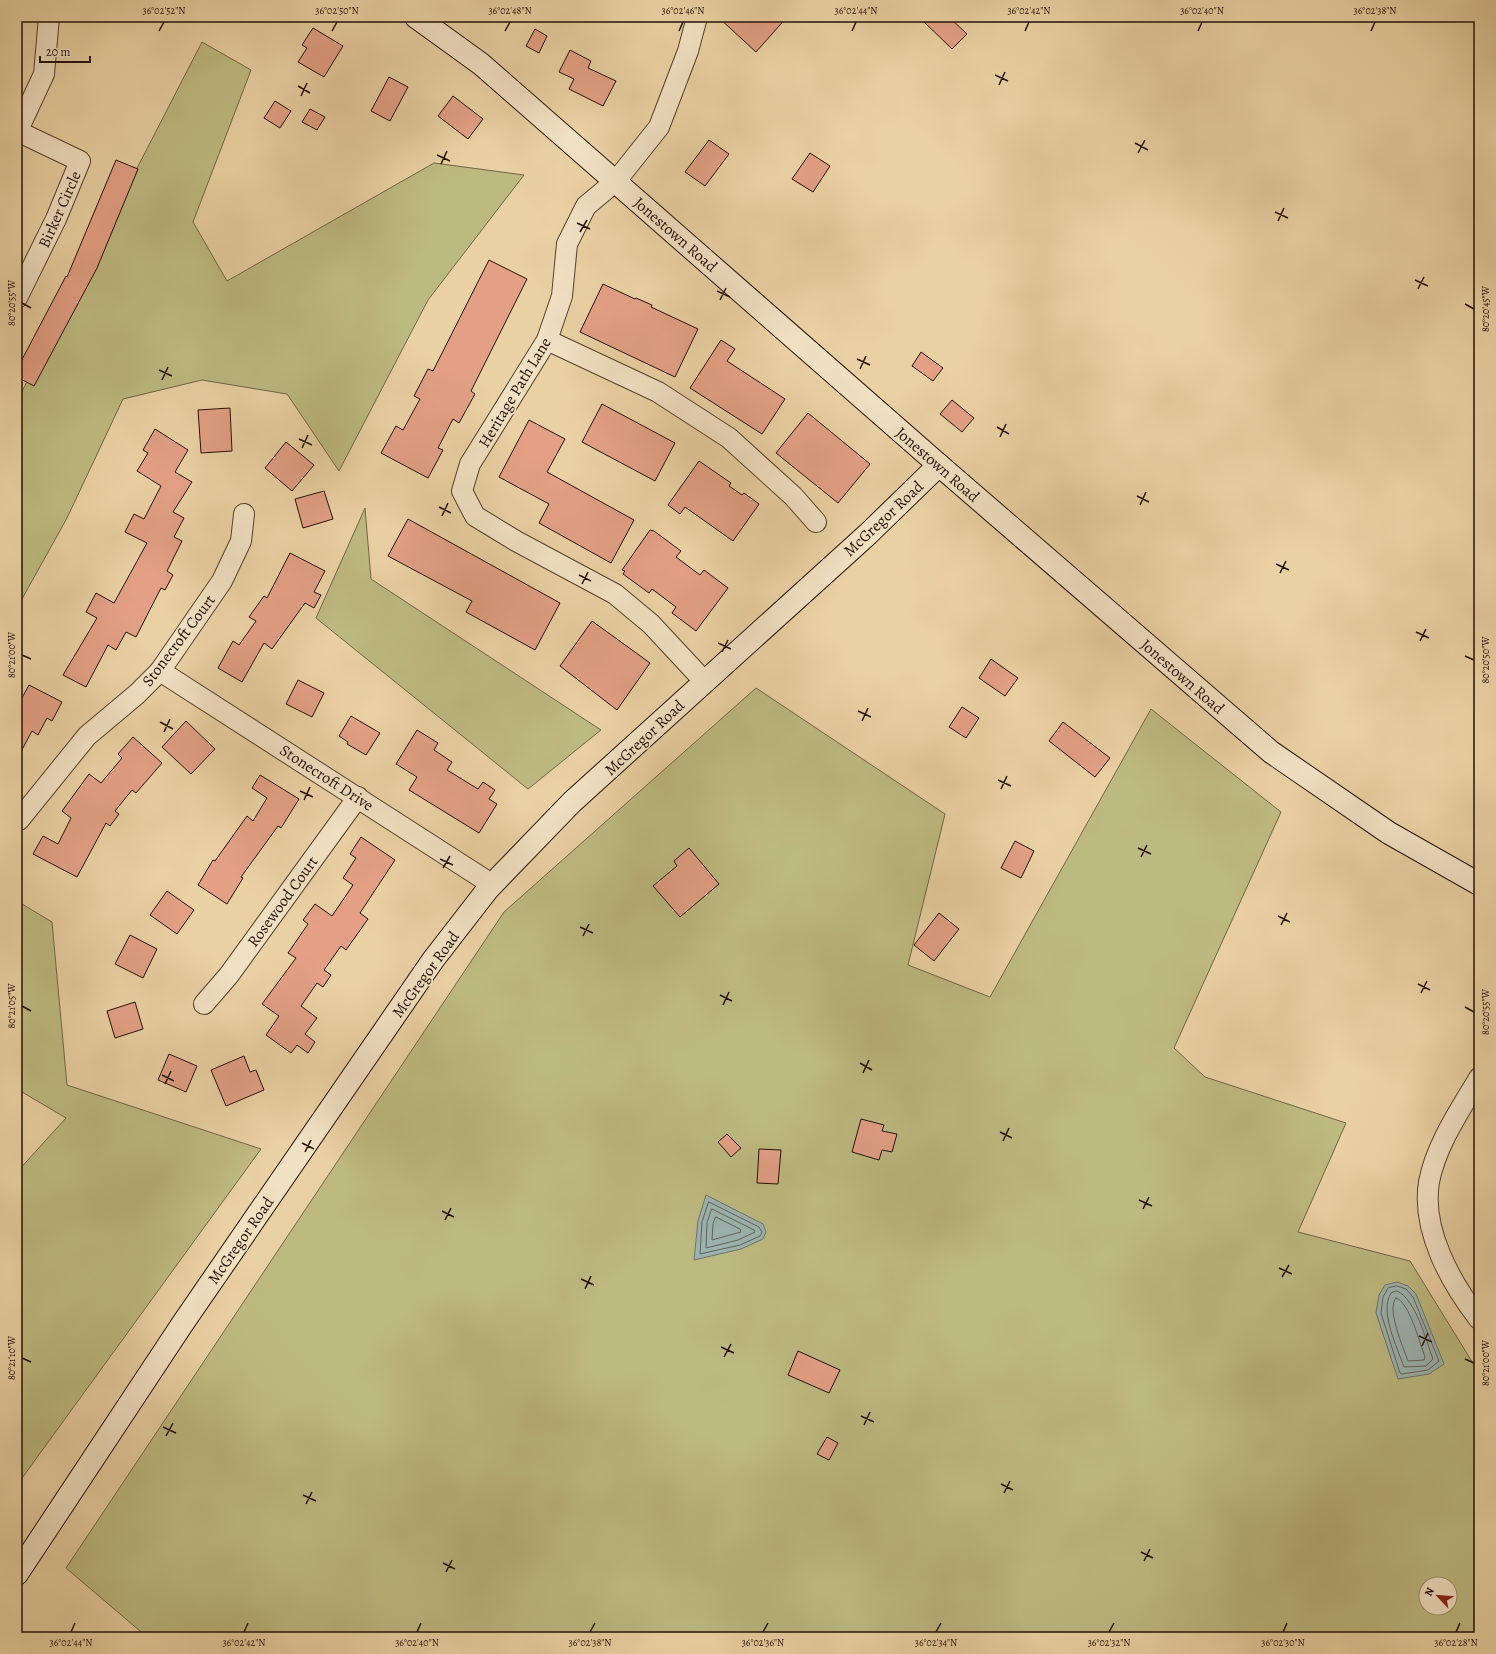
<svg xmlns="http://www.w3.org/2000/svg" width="1496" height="1654" viewBox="0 0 1496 1654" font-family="Alegreya,serif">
<rect width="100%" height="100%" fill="#ead1a3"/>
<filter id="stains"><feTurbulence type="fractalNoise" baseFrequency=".005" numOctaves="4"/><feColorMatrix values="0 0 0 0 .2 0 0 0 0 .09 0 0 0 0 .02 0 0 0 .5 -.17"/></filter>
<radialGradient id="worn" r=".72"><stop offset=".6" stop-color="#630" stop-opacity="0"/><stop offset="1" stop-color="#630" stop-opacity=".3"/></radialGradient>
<g fill="#bdba81" stroke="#706543" fill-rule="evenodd">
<path d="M202,42L251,70L193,222L227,281L434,163L524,175L428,300L339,471L287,394L202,380L123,399L67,518L17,608V401Z"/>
<path d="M365,508L371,579L601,730L528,789L316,618Z"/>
<path d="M756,688L945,814L908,965L990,997L1151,709L1281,812L1174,1048L1205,1077L1346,1123L1298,1232L1410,1261L1479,1373V1637H147L66,1568L504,912ZM1426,1584H1450V1608H1426Z"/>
<path d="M17,901L52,922L67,1085L261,1149L17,1485V1172L66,1118L17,1089Z"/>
</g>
<g fill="#9cb4b1" stroke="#6c726c">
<path d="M706,1195L763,1224L766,1232L763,1239L741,1249L694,1260L698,1221Z"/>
<path d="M1397,1282L1408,1286L1416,1294L1444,1364L1429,1374L1398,1379L1376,1313L1379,1295L1385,1285Z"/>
</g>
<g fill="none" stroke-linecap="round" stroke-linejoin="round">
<g stroke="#60625b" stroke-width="1">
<path d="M709,1202L759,1227L762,1232L760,1236L740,1245L700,1254L702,1222Z"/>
<path d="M712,1209L754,1230L755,1232L738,1240L706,1248L707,1223Z"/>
<path d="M716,1217L740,1229L741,1232L712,1240L713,1224Z"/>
<path d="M1397,1286L1406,1289L1413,1297L1439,1361L1428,1370L1402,1374L1400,1373L1381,1313L1383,1297L1388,1288Z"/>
<path d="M1397,1291C1416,1299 1426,1341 1433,1359L1426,1366L1404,1367C1397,1347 1379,1311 1391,1293Z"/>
<path d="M1396,1298C1409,1301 1420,1344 1425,1357L1424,1360L1408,1361C1403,1347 1386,1308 1396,1298Z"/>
</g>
</g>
<g fill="#e3a085" stroke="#241005">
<path d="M718,17H787L756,52Z"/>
<path d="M919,17H949L967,34L952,49Z"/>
<path d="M313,28L343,46L324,77L298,62L307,48L302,45Z"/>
<path d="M535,29L547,36L539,53L526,46Z"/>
<path d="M570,50L591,61L588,68L616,81L603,106L569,89L574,79L559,72Z"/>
<path d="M389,77L408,87L390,121L371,111Z"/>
<path d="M453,96L483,119L468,139L438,116Z"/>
<path d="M275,101L291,111L280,128L264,118Z"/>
<path d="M310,109L325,117L317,130L302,122Z"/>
<path d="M709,140L729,154L705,186L685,172Z"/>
<path d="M810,153L830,166L813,192L792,179Z"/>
<path d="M116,160L138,169L97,268L34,386L17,377V369L66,276L67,277Z"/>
<path d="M489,260L527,279L471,391L475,394L459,423L453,419L438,448L443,450L428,478L381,453L396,426L403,430L420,399L414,396L428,369L433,371Z"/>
<path d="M603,284L635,299L636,298L652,305L651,307L698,329L675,377L580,332Z"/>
<path d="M721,340L735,349L727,361L785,399L762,434L690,388Z"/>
<path d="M921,352L943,368L933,381L912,366Z"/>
<path d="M952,400L974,418L962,432L940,414Z"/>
<path d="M602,404L675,443L655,481L582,442Z"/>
<path d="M230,408L232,451L201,453L198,410Z"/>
<path d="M808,413L870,464L838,503L776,453Z"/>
<path d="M529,420L565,439L547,472L634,520L611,563L539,523L549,504L499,477Z"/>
<path d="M155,429L188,450L175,472L192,482L173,512L184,518L174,537L182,541L167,571L173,575L165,590L161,588L136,637L126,632L116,650L108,645L86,687L63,675L97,618L86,612L96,593L114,603L147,543L125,532L134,514L144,519L161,486L137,471L148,453L143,450Z"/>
<path d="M286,442L314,465L292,491L265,468Z"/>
<path d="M699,461L731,483L729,486L742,495L744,493L759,504L733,541L685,507L680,514L668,505Z"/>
<path d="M324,491L333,519L303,528L295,499Z"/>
<path d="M408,519L560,603L535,650L466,612L472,601L388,556Z"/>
<path d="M650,530L654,531L681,551L676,557L700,575L704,570L728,588L696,631L672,613L676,607L652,589L649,593L623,574L625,571L622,570Z"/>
<path d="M290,553L325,571L314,592L321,595L314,608L305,603L272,649L264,643L242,682L218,668L233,641L239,645L256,621L249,617L264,596L267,598Z"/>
<path d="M592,621L650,663L617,710L560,666Z"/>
<path d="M991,659L1018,678L1005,696L979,678Z"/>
<path d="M298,680L324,693L312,717L286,704Z"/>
<path d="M29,685L62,702L52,721L47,718L38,735L32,731L17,759V707Z"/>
<path d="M962,707L979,718L966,738L949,727Z"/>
<path d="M351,716L380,733L366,755L347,744L348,742L339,736Z"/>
<path d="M186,721L215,749L191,774L162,747Z"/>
<path d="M1063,722L1110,758L1095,777L1049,741Z"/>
<path d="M417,730L438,743L434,750L452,762L447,770L478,789L483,782L495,790L489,799L497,804L479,833L409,790L417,777L396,764Z"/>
<path d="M133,737L162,763L136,793L132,790L115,811L119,814L110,826L106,823L77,877L33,854L43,836L58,844L71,818L62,811L89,774L101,783L122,758L118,754Z"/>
<path d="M260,775L299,799L281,828L278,826L241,877L243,878L227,904L198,885L213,860L215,861L247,816L253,821L267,798L252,788Z"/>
<path d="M361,837L395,860L360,913L368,919L346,950L341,946L324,970L331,975L323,987L317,983L301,1006L317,1018L305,1034L315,1042L308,1053L297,1045L291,1053L266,1035L279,1016L262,1004L296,958L288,953L308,924L303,920L315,904L332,916L353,885L343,878L356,858L350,854Z"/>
<path d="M1015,841L1034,851L1021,878L1001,868Z"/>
<path d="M689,848L719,884L680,917L653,886L677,866L674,861Z"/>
<path d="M167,891L194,910L177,934L150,915Z"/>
<path d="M939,913L959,929L934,961L914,945Z"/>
<path d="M130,935L157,949L143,978L115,964Z"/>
<path d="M135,1002L143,1029L115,1038L107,1011Z"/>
<path d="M169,1054L197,1066L186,1092L158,1080Z"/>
<path d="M244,1056L250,1072L256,1070L264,1090L226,1106L211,1070Z"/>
<path d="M861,1119L884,1125L882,1131L897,1134L892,1152L882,1150L879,1160L852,1152Z"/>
<path d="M727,1134L741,1148L731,1157L718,1142Z"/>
<path d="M759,1149L781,1150L778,1184L757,1183Z"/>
<path d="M798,1351L840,1370L829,1393L788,1375Z"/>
<path d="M827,1437L838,1443L829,1460L817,1454Z"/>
</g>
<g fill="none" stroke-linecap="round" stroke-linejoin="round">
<defs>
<g id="street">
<path d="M697,17L688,51L659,127L616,181L586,206L567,244L562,296L547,340L470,464L462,491L475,516L516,541L615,594L651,624L704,681"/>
<path d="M17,132L44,74L49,17"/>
<path d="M17,298L56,219L80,161L17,131"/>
<path d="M547,340L658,392L729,438L793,496L816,522"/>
<path d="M160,671L493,885"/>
<path d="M19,820L87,736L137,694L160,671L222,581L241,541L244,514"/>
<path d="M204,1004L229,975L358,797"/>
<path d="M1479,1078C1460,1110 1436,1145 1429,1182C1421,1230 1451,1283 1479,1319"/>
</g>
<g id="secondary">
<path d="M416,17L481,64L939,465L1271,752L1389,833L1479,884"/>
<path d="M17,1574L183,1323L433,960L488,889L572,802L868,534L939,465"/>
</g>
</defs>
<use href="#street" stroke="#56402c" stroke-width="22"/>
<use href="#secondary" stroke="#241005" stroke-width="24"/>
<use href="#street" stroke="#f1e1c3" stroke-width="20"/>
<use href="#secondary" stroke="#f1e1c3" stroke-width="22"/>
</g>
<path fill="none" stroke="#241005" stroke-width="1.5" d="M159,31L164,22M332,31L337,22M505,31L510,22M679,31L683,22M852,31L856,22M1025,31L1029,22M1198,31L1202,22M1371,31L1375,22M995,75L1008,81M999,85L1005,72M298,86L310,93M301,96L307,83M1135,143L1148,150M1138,153L1145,140M437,155L450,161M441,164L447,151M1275,212L1288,218M1278,221L1284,208M577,223L590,229M580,232L587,220M1415,280L1428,286M1418,289L1424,277M717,291L730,297M720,300L726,288M22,303L31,308M1465,304L1474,309M857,359L870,365M860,369L866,356M159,370L172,376M162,380L168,367M997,427L1009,434M1000,437L1006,424M299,439L312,445M302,448L308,435M1137,496L1149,502M1140,505L1146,492M439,507L451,513M442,516L448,503M1276,564L1289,570M1280,573L1286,561M579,575L591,581M582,584L588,572M1416,632L1429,638M1420,641L1426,629M718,643L731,649M722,652L728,640M22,655L31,659M1465,656L1474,660M858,711L871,717M862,721L868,708M160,722L173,729M164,732L170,719M998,780L1011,786M1001,789L1007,776M300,791L313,797M304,800L310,787M1138,848L1151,854M1141,857L1147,845M440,859L453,865M443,868L450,856M1278,916L1290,922M1281,925L1287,913M580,927L593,933M583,936L589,924M1418,984L1430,990M1421,993L1427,981M720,995L732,1001M723,1005L729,992M22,1006L31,1011M1465,1007L1474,1012M860,1063L872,1070M863,1073L869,1060M162,1075L174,1081M165,1084L171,1071M1000,1132L1012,1138M1003,1141L1009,1128M302,1143L314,1149M305,1152L311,1140M1139,1200L1152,1206M1143,1209L1149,1197M442,1211L454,1217M445,1220L451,1208M1279,1268L1292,1274M1282,1277L1289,1265M581,1279L594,1285M585,1289L591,1276M1419,1336L1432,1342M1422,1346L1428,1333M721,1347L734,1353M724,1357L731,1344M22,1358L31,1362M1465,1359L1474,1363M861,1416L874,1422M864,1425L870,1412M163,1427L176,1433M166,1436L173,1423M1001,1484L1013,1490M1004,1493L1010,1481M303,1495L316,1501M306,1504L312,1492M1141,1552L1153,1558M1144,1561L1150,1549M443,1563L455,1569M446,1572L452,1560M71,1632L75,1623M244,1632L248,1623M417,1632L421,1623M590,1632L595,1623M763,1632L768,1623M936,1632L941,1623M1109,1632L1114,1623M1283,1632L1287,1623M1456,1632L1460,1623"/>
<g text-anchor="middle" stroke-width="3.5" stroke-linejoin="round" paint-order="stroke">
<g font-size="16" fill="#241005" stroke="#f1e1c3">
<text transform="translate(59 209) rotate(-66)" y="6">Birker Circle</text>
<text transform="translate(676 234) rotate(41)" y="6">Jonestown Road</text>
<text transform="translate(514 392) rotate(-59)" y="6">Heritage Path Lane</text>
<text transform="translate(938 464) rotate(41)" y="6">Jonestown Road</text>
<text transform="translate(883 518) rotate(-43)" y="6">McGregor Road</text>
<text transform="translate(178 640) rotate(-53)" y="6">Stonecroft Court</text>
<text transform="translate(1183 676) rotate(41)" y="6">Jonestown Road</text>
<text transform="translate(644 737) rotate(-43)" y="6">McGregor Road</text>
<text transform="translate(327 777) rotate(33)" y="6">Stonecroft Drive</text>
<text transform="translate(282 901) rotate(-54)" y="6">Rosewood Court</text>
<text transform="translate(425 974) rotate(-54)" y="6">McGregor Road</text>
<text transform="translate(240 1240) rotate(-55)" y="6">McGregor Road</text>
</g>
</g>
<rect width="1496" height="1654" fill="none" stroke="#ead1a3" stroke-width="44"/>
<g transform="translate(1438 1596) rotate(296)"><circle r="19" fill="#f1e1c3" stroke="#9f8d77"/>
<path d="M0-3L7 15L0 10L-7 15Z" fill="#8f2418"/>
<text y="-6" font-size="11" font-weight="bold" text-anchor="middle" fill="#241005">N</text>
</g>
<path d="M40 56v6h50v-6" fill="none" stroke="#241005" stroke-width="2"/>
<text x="46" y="56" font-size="12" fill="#241005" stroke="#f1e1c3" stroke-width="3" paint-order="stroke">20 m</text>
<rect x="22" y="22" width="1452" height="1610" fill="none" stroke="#241005" stroke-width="1.5"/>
<g font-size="10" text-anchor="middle" fill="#241005">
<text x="164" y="14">36°02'52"N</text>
<text x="337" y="14">36°02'50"N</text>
<text x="510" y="14">36°02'48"N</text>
<text x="683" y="14">36°02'46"N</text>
<text x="856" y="14">36°02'44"N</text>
<text x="1029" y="14">36°02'42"N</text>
<text x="1202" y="14">36°02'40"N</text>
<text x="1375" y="14">36°02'38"N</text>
<text transform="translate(11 303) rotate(-90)" y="4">80°20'55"W</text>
<text transform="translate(1485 309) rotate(-90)" y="4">80°20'45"W</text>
<text transform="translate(11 655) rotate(-90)" y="4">80°21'00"W</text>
<text transform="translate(1485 660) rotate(-90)" y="4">80°20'50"W</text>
<text transform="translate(11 1006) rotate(-90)" y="4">80°21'05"W</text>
<text transform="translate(1485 1012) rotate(-90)" y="4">80°20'55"W</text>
<text transform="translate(11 1358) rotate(-90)" y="4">80°21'10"W</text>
<text transform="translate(1485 1363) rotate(-90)" y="4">80°21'00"W</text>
<text x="71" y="1646">36°02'44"N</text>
<text x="244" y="1646">36°02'42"N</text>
<text x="417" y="1646">36°02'40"N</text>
<text x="590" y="1646">36°02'38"N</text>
<text x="763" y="1646">36°02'36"N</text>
<text x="936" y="1646">36°02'34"N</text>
<text x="1109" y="1646">36°02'32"N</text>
<text x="1283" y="1646">36°02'30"N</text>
<text x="1456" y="1646">36°02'28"N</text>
</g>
<rect width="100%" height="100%" filter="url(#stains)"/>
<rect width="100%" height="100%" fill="url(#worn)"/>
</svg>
